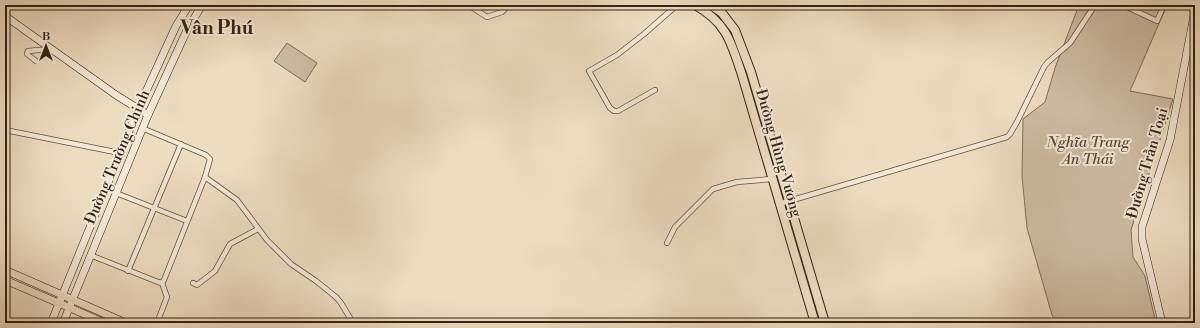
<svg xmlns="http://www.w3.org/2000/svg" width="1200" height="328" viewBox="0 0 1200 328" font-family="'Libre Bodoni',serif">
<rect width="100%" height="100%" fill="#eedcc1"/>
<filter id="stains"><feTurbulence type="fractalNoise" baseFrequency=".005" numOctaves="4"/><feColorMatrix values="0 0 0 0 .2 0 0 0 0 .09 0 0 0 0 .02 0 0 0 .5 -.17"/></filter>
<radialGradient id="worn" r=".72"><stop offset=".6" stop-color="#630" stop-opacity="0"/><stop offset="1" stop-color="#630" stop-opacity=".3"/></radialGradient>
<g fill="#cebca4" stroke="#806f5c">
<path d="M1079,5H1167L1130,91L1173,99L1131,230L1133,257L1145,276L1156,323H1058L1052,315L1027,228L1022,176L1023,119L1045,102L1055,68Z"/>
<path d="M287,43L317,63L305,82L274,61Z"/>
</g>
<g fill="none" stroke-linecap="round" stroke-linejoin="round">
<defs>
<g id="street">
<path d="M180,5L185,11"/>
<path d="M1123,5L1157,21L1164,5"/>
<path d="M1189,5L1195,6"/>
<path d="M473,8L487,17L502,12L509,5"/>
<path d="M36,61L27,54L28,51L51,49"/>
<path d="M655,90L618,111H614L610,108L589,71L617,55L644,34L677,5"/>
<path d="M142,128L206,155L210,159L205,177L164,280L162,283"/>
<path d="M5,130L120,153"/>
<path d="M205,177L237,200L267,240L291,264L316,281L336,297L341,303L353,323"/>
<path d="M116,193L187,221"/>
<path d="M779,204L1007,137L1010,134L1017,122L1044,67L1048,62L1070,43L1095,5"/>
<path d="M667,243L675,227L713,189L737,182L772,179"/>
<path d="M90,255L158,282L162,283"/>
<path d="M128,271L181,144"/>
<path d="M193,283L197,285L215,271L230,244L258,229"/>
<path d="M157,323L167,297L162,283"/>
</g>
<g id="secondary">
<path d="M5,16L116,95L148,115"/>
<path d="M51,323L138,109L176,26L189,5"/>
<path d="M63,323L148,115L187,30L202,5"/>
<path d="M1162,323L1142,239V227L1170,140L1195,10"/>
</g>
<g id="primary">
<path d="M5,270L126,323"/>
<path d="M5,280L105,323"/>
</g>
<g id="highway">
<path d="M695,5C727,23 731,42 742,75L815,323"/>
<path d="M711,5L722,13L735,30L751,72L825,323"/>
</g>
</defs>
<use href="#street" stroke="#62503f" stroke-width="6"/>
<use href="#secondary" stroke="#332214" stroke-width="8"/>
<use href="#primary" stroke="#332214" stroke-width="8"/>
<use href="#highway" stroke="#332214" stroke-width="10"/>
<use href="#street" stroke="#f4e8d7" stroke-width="4.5"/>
<use href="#secondary" stroke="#f4e8d7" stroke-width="7"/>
<use href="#primary" stroke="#eedcc1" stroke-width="7"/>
<use href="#highway" stroke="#eedcc1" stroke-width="8"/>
</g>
<g text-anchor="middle" stroke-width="4" stroke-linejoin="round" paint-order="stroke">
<g font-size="15" font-style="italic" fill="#5a4838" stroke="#f4e8d7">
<text x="1088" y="147">Nghĩa Trang<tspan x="1088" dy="17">An Thái</tspan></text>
</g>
<g font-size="15" fill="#332214" stroke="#f4e8d7">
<text transform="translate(779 153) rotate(74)" y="5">Đường Hùng Vương</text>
<text transform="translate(117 157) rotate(-67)" y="5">Đường Trường Chinh</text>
<text transform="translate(1147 163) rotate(-74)" y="5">Đường Trần Toại</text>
</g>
<g font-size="19" font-weight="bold" fill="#332214" stroke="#f4e8d7">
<text x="217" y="34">Vân Phú</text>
</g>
</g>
<rect width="1200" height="328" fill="none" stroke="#eedcc1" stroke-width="20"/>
<rect x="6" y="6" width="1188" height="316" fill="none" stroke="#332214" stroke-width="2"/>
<rect x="10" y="10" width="1180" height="308" fill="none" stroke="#332214"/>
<g transform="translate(46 46)" stroke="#f4e8d7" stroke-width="3" paint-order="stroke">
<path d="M0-3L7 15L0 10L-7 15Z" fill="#332214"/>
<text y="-6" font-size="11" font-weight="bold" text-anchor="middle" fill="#332214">B</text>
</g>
<rect width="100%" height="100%" filter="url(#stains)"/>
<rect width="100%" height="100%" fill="url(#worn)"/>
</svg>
